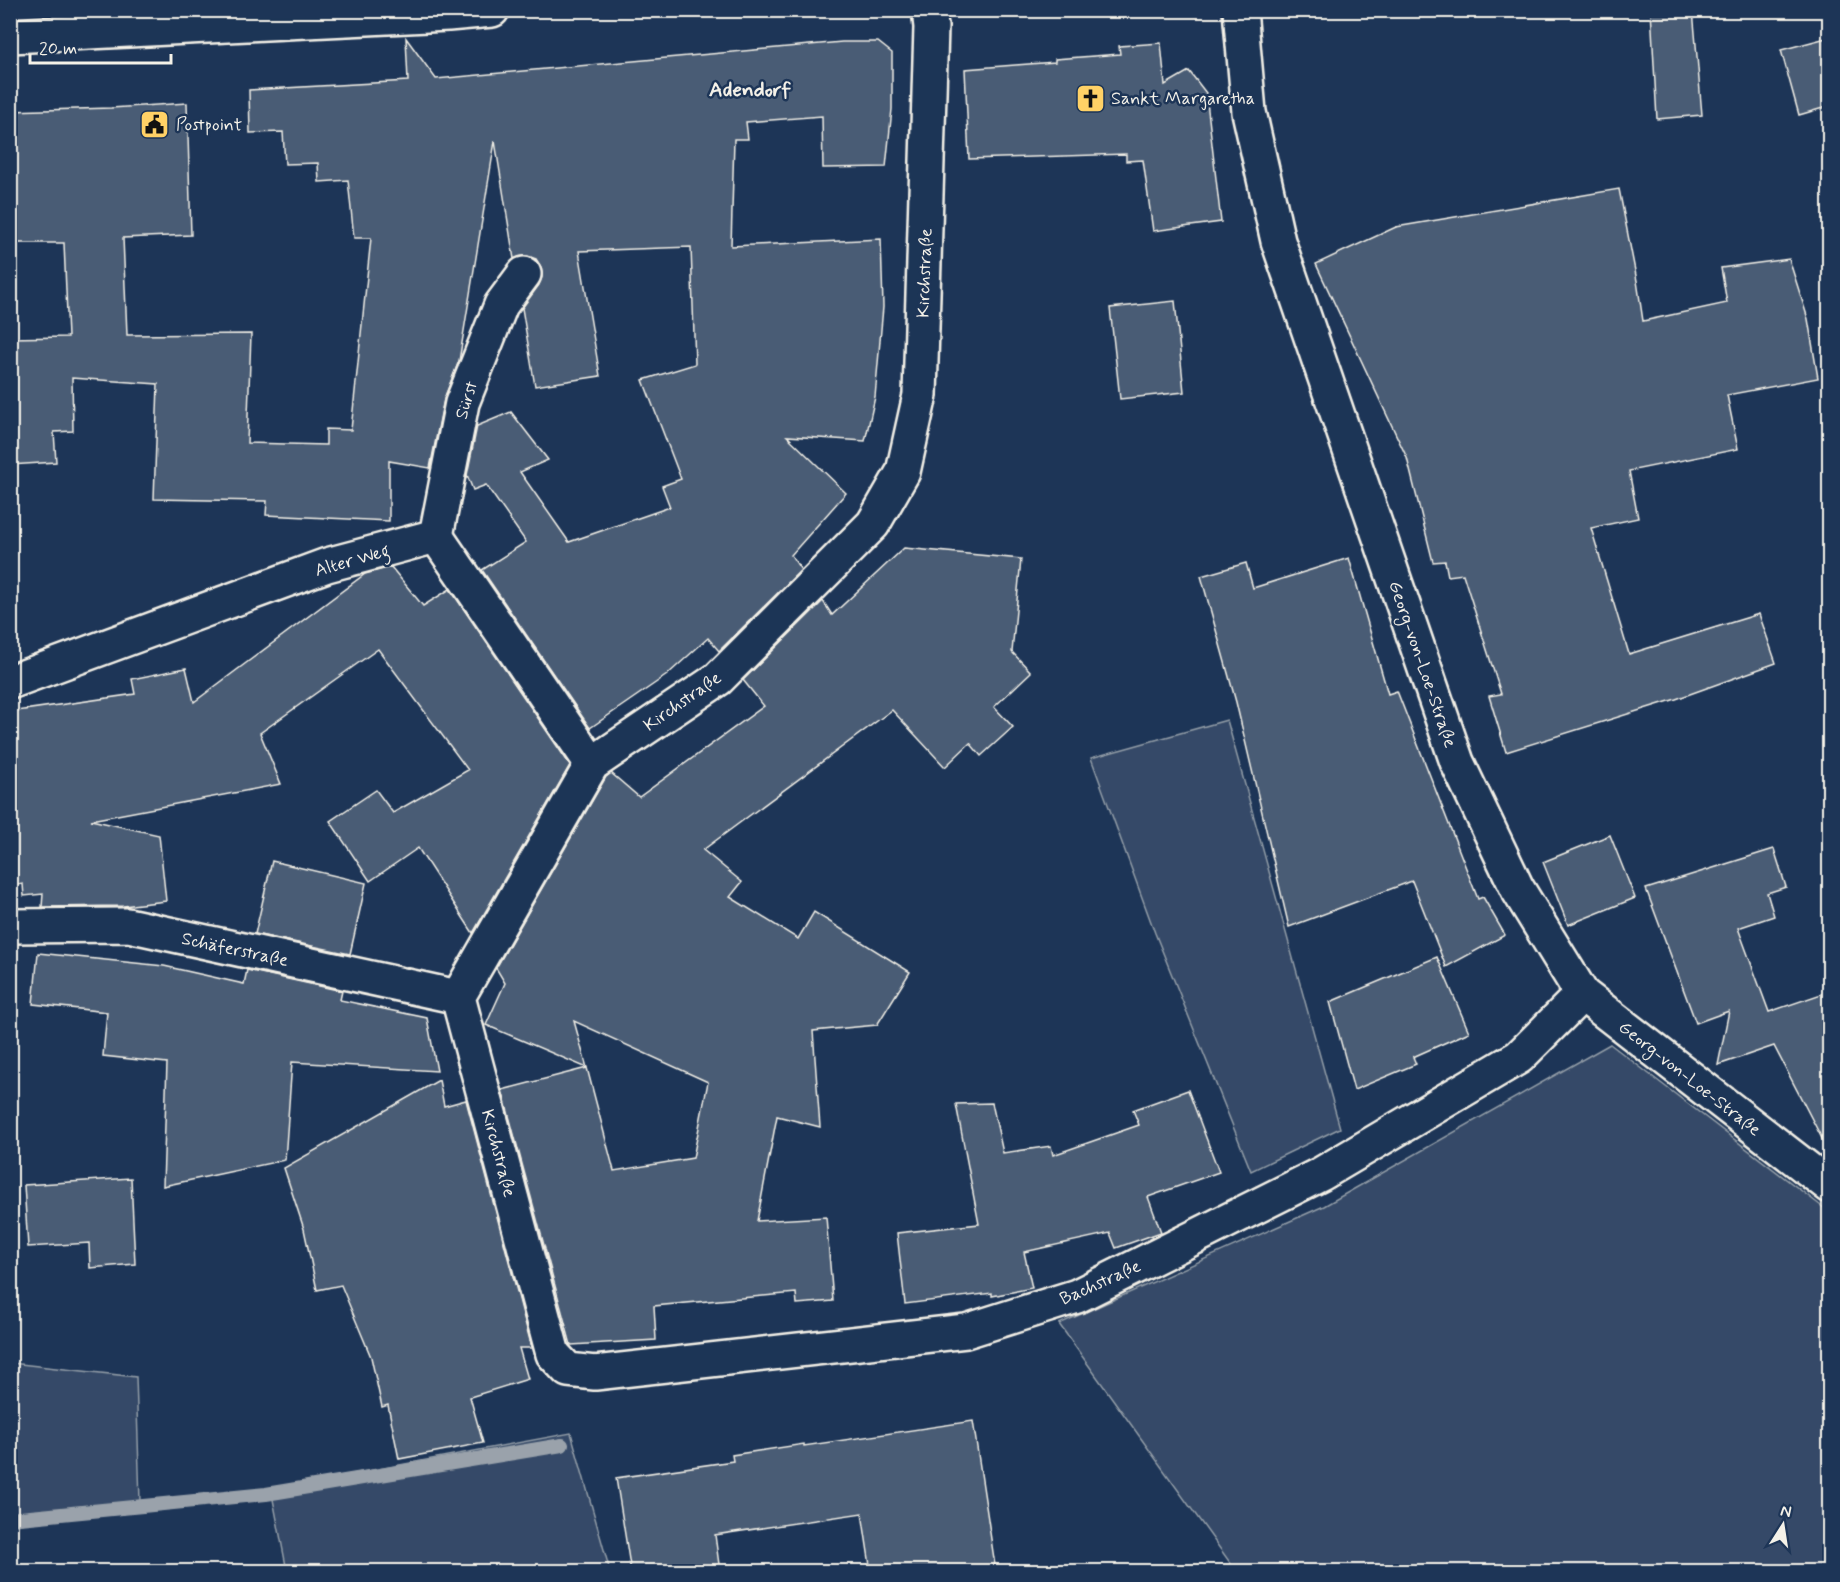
<svg xmlns="http://www.w3.org/2000/svg" width="1840" height="1582" viewBox="0 0 1840 1582" font-family="Mynerve,sans-serif">
<rect width="100%" height="100%" fill="#1d3557"/>
<filter id="ink" filterUnits="userSpaceOnUse"><feTurbulence type="fractalNoise" baseFrequency=".0167" numOctaves="2"/><feDisplacementMap in="SourceGraphic" scale="12" xChannelSelector="R" yChannelSelector="G"/><feConvolveMatrix kernelMatrix="1 2 1 2 8 2 1 2 1" color-interpolation-filters="sRGB"/></filter>
<g filter="url(#ink)">
<g fill="#354a67" stroke="#949ea8" stroke-width="1.5">
<path d="M1227,720L1340,1128L1251,1171L1155,933L1091,758Z"/>
<path d="M1610,1044L1829,1212V1571H1236L1059,1324L1324,1206Z"/>
<path d="M11,1363L136,1377L140,1501L11,1515Z"/>
<path d="M571,1433L610,1571H287L271,1489Z"/>
</g>
<g fill="none" stroke-linecap="round" stroke-linejoin="round">
<path stroke="#9aa2ab" stroke-width="14" d="M10,1519L266,1494L562,1445"/>
</g>
<g fill="#485b74" stroke="#f4f1e8" stroke-width="1.5">
<path d="M1651,10H1693L1702,115L1657,119Z"/>
<path d="M1830,37V106L1799,115L1781,50Z"/>
<path d="M406,38L436,79L842,42H878L892,53V109L886,167L823,168L822,116L746,122L748,139H734L731,246L881,239L883,307L875,397L865,441L787,436L846,493L791,555L801,570L719,651L708,638L667,675L590,728L482,570L526,542L486,485L473,490L467,475L477,426L511,412L548,460L520,472L569,542L670,507L662,486L681,479L643,380L695,364L691,247L579,251L600,376L535,386L522,308L539,285L542,277L541,267L536,259L527,256L514,259L495,141L459,361L444,399L430,468L389,461V521L266,515L267,501L154,499L158,384L72,378L73,431L54,432L56,462L10,465V338L68,337L64,243H10V111L111,108L187,103L191,235L123,238L127,335L251,334L247,443L326,445V429L351,430L371,238H354L348,180L319,182L318,163L285,164L283,132L250,133L249,90L408,81Z"/>
<path d="M1161,43L1165,85L1189,71L1206,93L1221,222L1153,231L1143,160L1126,161V154L969,159L965,69L1055,62V59L1120,54L1119,46Z"/>
<path d="M1619,189L1637,281L1643,321L1727,303L1721,268L1789,259L1808,319L1818,378L1727,395L1738,449L1629,471L1638,518L1591,528L1629,654L1759,614L1776,663L1676,699L1506,752L1489,696L1501,694L1463,574L1448,576L1445,561L1433,562L1407,458L1316,264L1396,227Z"/>
<path d="M1175,301L1184,392L1120,399L1110,308Z"/>
<path d="M904,548L1021,559L1012,652L1031,672L994,707L1013,727L981,756L970,743L945,767L892,710L703,850L742,882L730,897L798,939L814,912L910,972L877,1025L813,1031L820,1127L777,1116L757,1221L826,1217L833,1301L797,1304L796,1293L654,1306L656,1340L571,1345L502,1090L587,1068L614,1171L693,1158L708,1082L574,1021L587,1068L486,1025L505,983L496,968L606,777L611,773L639,797L764,706L743,680L823,601L832,615Z"/>
<path d="M1349,558L1388,694L1397,691L1478,899L1483,897L1505,935L1446,967L1412,881L1289,927L1236,702L1201,576L1246,563L1253,588Z"/>
<path d="M391,567L423,606L450,589L570,765L473,933L418,848L370,881L330,821L376,790L393,813L468,770L378,649L260,733L281,784L91,820L159,835L166,901L123,906L42,907L43,894L24,896L23,884L10,886V712L135,694L132,679L186,668L194,702L365,574Z"/>
<path d="M1610,835L1635,898L1568,925L1543,862Z"/>
<path d="M1774,849L1786,887L1767,893L1774,916L1738,928L1769,1012L1830,991V1154L1774,1046L1718,1065L1729,1011L1696,1023L1646,889Z"/>
<path d="M272,861L366,883L350,954L255,934Z"/>
<path d="M38,953L164,966L244,984L247,970L342,991L340,1000L427,1018L437,1071L292,1062L285,1160L163,1186L167,1063L103,1056L107,1012L33,1004Z"/>
<path d="M1437,957L1469,1032L1413,1057L1416,1064L1354,1090L1330,1002Z"/>
<path d="M439,1080L444,1106L466,1100L532,1348H519L528,1379L470,1397L483,1443L399,1459L388,1405L382,1407L371,1357L341,1285L317,1290L304,1229L284,1168Z"/>
<path d="M1188,1090L1219,1172L1148,1197L1161,1232L1116,1248L1110,1233L1024,1252L1032,1288L992,1296V1293L905,1304L897,1233L979,1224L956,1104L992,1103L1003,1153L1051,1146L1053,1155L1139,1125L1133,1110Z"/>
<path d="M131,1178L135,1264L90,1268L89,1243L28,1247L24,1185Z"/>
<path d="M973,1421L996,1572H871L862,1513L715,1535L720,1572H631L616,1478L733,1461L732,1455L804,1444V1446Z"/>
</g>
<g fill="none" stroke-linecap="round" stroke-linejoin="round">
<defs>
<g id="minor">
<path d="M929,10L931,27L920,395L903,472L873,524L718,679L592,764L458,997L553,1354L568,1370L595,1373L966,1331L1077,1296L1321,1174L1519,1057L1582,994"/>
<path d="M1240,10L1249,112L1278,241L1457,762L1517,888L1582,994L1830,1186"/>
<path d="M436,536L462,403L501,305L524,274"/>
<path d="M10,682L327,565L436,536L592,764"/>
<path d="M10,926L128,925L458,997"/>
</g>
<path id="major" d="M10,36L448,14L492,10"/>
</defs>
<use href="#minor" stroke="#f4f1e8" stroke-width="38"/>
<use href="#major" stroke="#f4f1e8" stroke-width="38"/>
<use href="#minor" stroke="#1d3557" stroke-width="33"/>
<use href="#major" stroke="#1d3557" stroke-width="33"/>
</g>
</g>
<defs>
<symbol id="church-square" viewBox="-11 -11 22 22"><rect x="-9" y="-9" width="18" height="18" rx="4" fill="#ffd166" stroke="#1d3557"/><path d="M-1.2-6h2.4v3.5h3.3v2.4h-3.3V6h-2.4V-.1h-3.3v-2.4h3.3Z" fill="#111"/></symbol>
<symbol id="civic-square" viewBox="-11 -11 22 22"><rect x="-9" y="-9" width="18" height="18" rx="4" fill="#ffd166" stroke="#1d3557"/><path d="M-.6-6.5H3V-4.5H.6V-3L4-1V1h2V6H-6V1h2V-1L-.6-3ZM-1.2 2.5V6h2.4V2.5Z" fill="#111"/></symbol>
</defs>
<g fill-rule="evenodd">
<use href="#church-square" x="1074" y="82" width="33" height="33"/>
<use href="#civic-square" x="138" y="108" width="33" height="33"/>
</g>
<g text-anchor="middle" stroke-width="5" stroke-linejoin="round" paint-order="stroke">
<g font-size="18" fill="#f4f1e8" stroke="#1d3557" text-anchor="start">
<text x="1111" y="104">Sankt Margaretha</text>
<text x="176" y="130">Postpoint</text>
</g>
<g font-size="18" fill="#f4f1e8" stroke="#1d3557">
<text transform="translate(924 273) rotate(-88)" y="6">Kirchstraße</text>
<text transform="translate(466 400) rotate(-73)" y="6">Sürst</text>
<text transform="translate(352 560) rotate(-16)" y="6">Alter Weg</text>
<text transform="translate(1423 664) rotate(71)" y="6">Georg-von-Loe-Straße</text>
<text transform="translate(682 701) rotate(-35)" y="6">Kirchstraße</text>
<text transform="translate(235 949) rotate(12)" y="6">Schäferstraße</text>
<text transform="translate(1690 1078) rotate(38)" y="6">Georg-von-Loe-Straße</text>
<text transform="translate(499 1153) rotate(75)" y="6">Kirchstraße</text>
<text transform="translate(1100 1282) rotate(-24)" y="6">Bachstraße</text>
</g>
<g font-size="21" font-weight="bold" fill="#f4f1e8" stroke="#1d3557">
<text x="750" y="96">Adendorf</text>
</g>
</g>
<rect width="1840" height="1582" fill="none" stroke="#1d3557" stroke-width="36"/>
<rect x="18" y="18" width="1804" height="1546" fill="none" stroke="#f4f1e8" stroke-width="2" filter="url(#ink)"/>
<g transform="translate(1783 1525) rotate(12)" stroke="#1d3557" stroke-width="4.5" paint-order="stroke">
<path d="M0-4.5L10 22L0 15L-10 22Z" fill="#f4f1e8"/>
<text y="-9" font-size="16" font-weight="bold" text-anchor="middle" fill="#f4f1e8">N</text>
</g>
<path d="M30 54v9h141v-9" fill="none" stroke="#f4f1e8" stroke-width="3"/>
<text x="39" y="54" font-size="18" fill="#f4f1e8" stroke="#1d3557" stroke-width="4.5" paint-order="stroke">20 m</text>
</svg>
